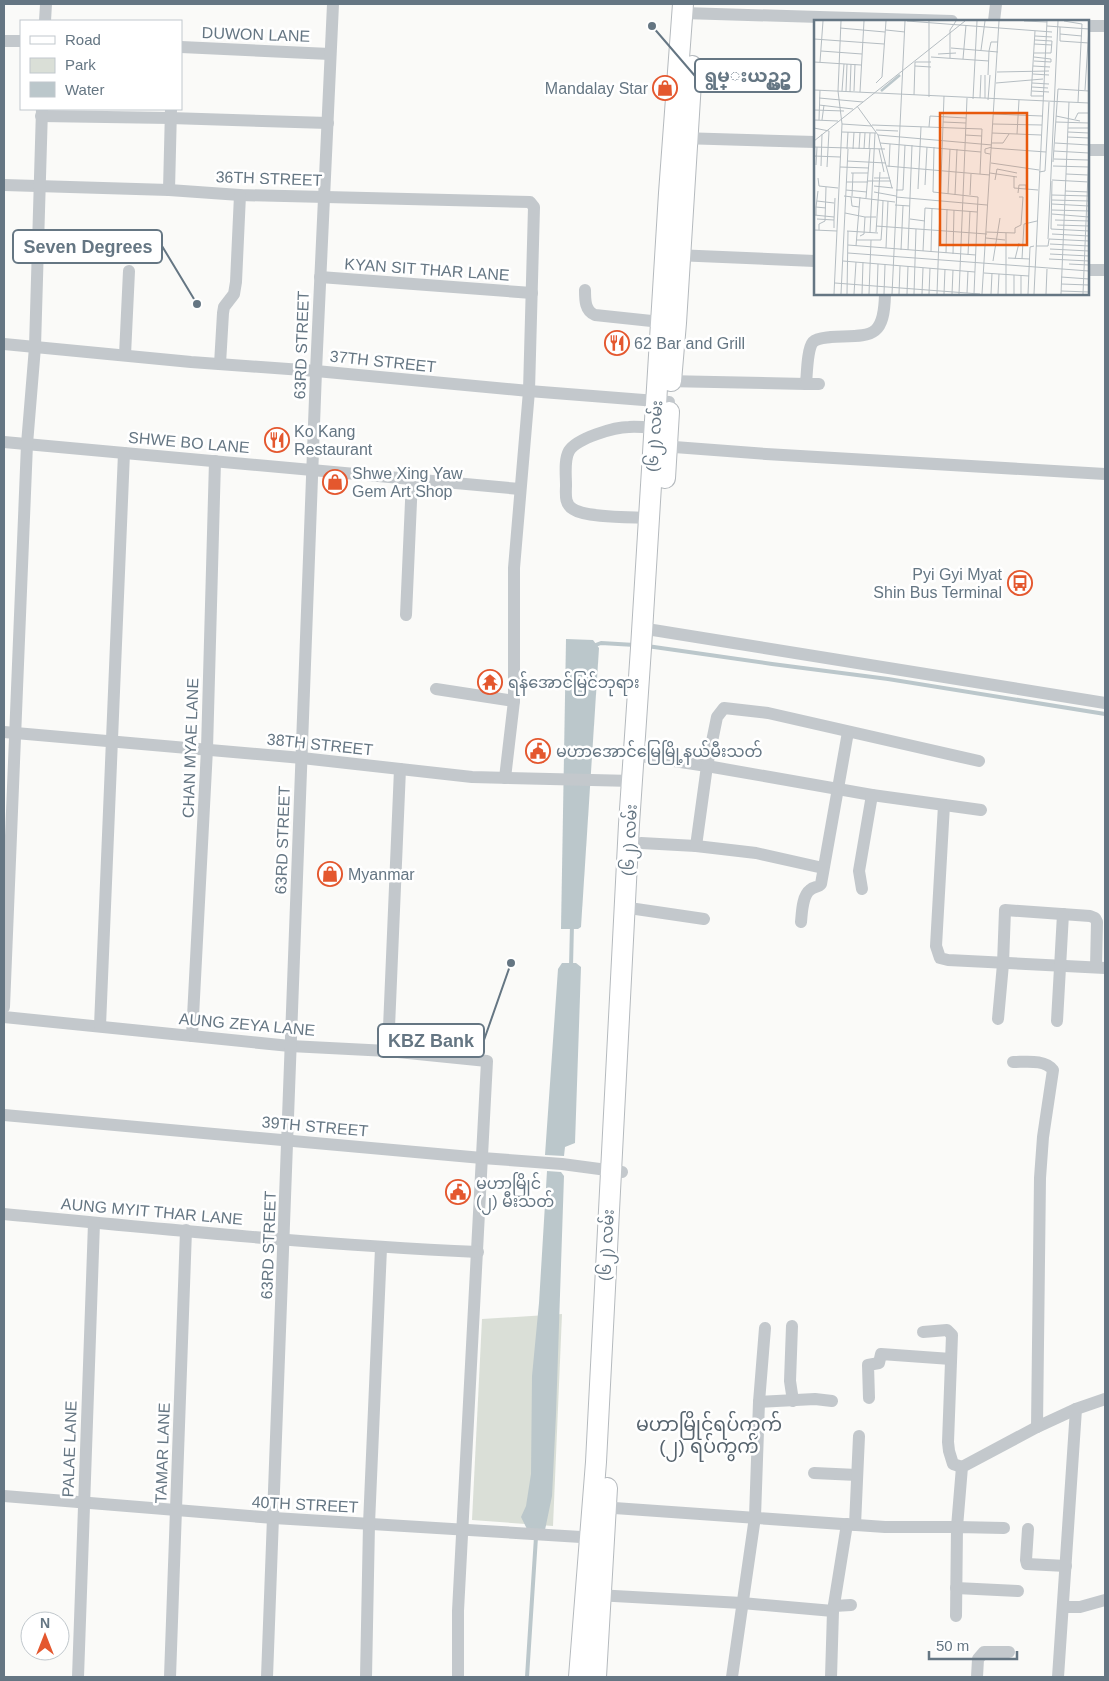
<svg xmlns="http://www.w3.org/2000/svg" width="1109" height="1681" viewBox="0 0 1109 1681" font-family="Helvetica,'Noto Sans Myanmar',sans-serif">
<rect width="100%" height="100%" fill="#fafaf8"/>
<path fill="#dadfd7" d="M562,1314L553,1526L472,1520L482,1319Z"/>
<g fill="#bbc7cb">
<path d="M566,639L593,640L599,648L581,927L578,929H561Z"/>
<path d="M562,963H576L581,967L575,1143L565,1147L564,1156L545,1155L558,969Z"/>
<path d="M547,1171L561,1172L564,1176L556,1414L552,1496L545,1530L527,1529L521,1517L526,1506L531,1474L532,1376L539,1303Z"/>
</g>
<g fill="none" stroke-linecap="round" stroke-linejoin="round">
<g stroke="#bbc7cb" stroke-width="4">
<path d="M593,646L601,643L635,645"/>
<path d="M647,646L772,664L888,679L1105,714"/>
<path d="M571,967L572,924"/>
<path d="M527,1677L536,1537"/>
</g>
<defs>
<g id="primary">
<path d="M671,381L676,323L692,66"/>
<path d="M665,478L669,412"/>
<path d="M579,1677L596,1462L629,824L641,648L669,193L683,4"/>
<path d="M596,1677L607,1488"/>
</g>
</defs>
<use href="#primary" stroke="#b5babe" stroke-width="22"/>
<g stroke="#c3c8cc" stroke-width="12">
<path d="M683,13L952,21"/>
<path d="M45,21L46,4"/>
<path d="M994,21L996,4"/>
<path d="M1088,26H1105"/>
<path d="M4,41H21"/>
<path d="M181,47L330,54"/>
<path d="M41,116L170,118L328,123"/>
<path d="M680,138L815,142"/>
<path d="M1088,150H1105"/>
<path d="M4,185L169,190L240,195L530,202L534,207L529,391L514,568V701L505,778"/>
<path d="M169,190L171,109"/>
<path d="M675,255L815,261"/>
<path d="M1088,270H1105"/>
<path d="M320,277L532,293"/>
<path d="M585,290C585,300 585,311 595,315L661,322"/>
<path d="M4,344L191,362L316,371L529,391L669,402"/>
<path d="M125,355L129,271"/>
<path d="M220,364L223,313L224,307L234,294L236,282L240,195"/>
<path d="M665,381L806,384C807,375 807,349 813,342C817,338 825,338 831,337C871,335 884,340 885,294"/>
<path d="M806,384H819"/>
<path d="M4,442L520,489"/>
<path d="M661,446L766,454L1105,474"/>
<path d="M649,518C631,517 586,518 573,509C564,504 566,493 566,485C566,475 564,460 569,451C577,438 615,427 629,427C639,426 650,428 660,429"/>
<path d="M406,615L412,479"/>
<path d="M653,630L1105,703"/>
<path d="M436,689L514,701"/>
<path d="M4,732L302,758L472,777L633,781"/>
<path d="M634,755L707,766L872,795L981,810"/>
<path d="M944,805L936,946L940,958L948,960L1105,968"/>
<path d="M641,843L696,846L756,853L823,868"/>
<path d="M696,846L707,766L717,717L724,708L768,713L979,761"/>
<path d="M862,889L859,871L872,795"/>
<path d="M636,909L704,919"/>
<path d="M801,922C802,913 802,896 810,890C814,886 818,888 821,884L848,732"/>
<path d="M4,1007L27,444L35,347L42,109"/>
<path d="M4,1017L290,1046L388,1051L487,1061L458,1611V1677"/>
<path d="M998,1019L1003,964L1005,910L1090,916L1095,918L1097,922L1096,967"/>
<path d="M1057,1021L1063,914"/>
<path d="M100,1026L124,453"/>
<path d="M192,1036L207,749L215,461"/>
<path d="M388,1051L400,769"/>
<path d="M4,1115L482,1158L562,1164L622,1172"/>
<path d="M4,1214C162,1229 319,1245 478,1252"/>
<path d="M792,1326L790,1381L793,1401"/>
<path d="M923,1332L947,1330L952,1335L948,1442L949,1451L953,1464L962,1467"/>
<path d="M869,1398L868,1365L879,1363L881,1354L951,1359"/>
<path d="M759,1402L815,1399L832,1401"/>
<path d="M1037,1427L1076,1409"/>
<path d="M814,1473L857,1475"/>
<path d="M4,1496L274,1518L597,1538"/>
<path d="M600,1507L885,1527H957L962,1467L1037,1427L1040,1178L1043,1137L1053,1070C1045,1059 1026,1062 1013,1062"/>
<path d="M855,1525L859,1436"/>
<path d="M1028,1529L1026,1560L1027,1564L1066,1566"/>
<path d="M956,1588L1018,1591"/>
<path d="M596,1595L742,1603L833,1611"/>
<path d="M834,1606L851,1605"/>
<path d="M1063,1607H1080L1105,1600"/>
<path d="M956,1616L957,1527L1004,1528"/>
<path d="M78,1677L94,1223"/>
<path d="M170,1677L186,1230"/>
<path d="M267,1677L316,371L333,4"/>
<path d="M366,1677L369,1524L381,1248"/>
<path d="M732,1677L755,1517L759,1402L765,1328"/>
<path d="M831,1677L833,1611L847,1524"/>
<path d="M977,1677L978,1659L984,1652H1009"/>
<path d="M1058,1677L1076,1409L1105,1399"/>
</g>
<use href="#primary" stroke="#fff" stroke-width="20"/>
</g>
<defs>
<symbol id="shop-ring" viewBox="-11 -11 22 22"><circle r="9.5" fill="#fff" stroke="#e4572e" stroke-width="1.5"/><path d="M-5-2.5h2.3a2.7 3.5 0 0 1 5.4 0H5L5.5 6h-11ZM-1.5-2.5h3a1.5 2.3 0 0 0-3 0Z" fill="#e4572e"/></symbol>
<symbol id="restaurant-ring" viewBox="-11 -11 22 22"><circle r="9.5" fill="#fff" stroke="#e4572e" stroke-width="1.5"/><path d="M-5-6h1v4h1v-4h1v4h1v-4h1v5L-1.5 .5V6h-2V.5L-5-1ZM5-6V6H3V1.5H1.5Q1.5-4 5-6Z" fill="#e4572e"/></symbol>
<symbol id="bus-ring" viewBox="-11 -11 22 22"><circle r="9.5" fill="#fff" stroke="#e4572e" stroke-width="1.5"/><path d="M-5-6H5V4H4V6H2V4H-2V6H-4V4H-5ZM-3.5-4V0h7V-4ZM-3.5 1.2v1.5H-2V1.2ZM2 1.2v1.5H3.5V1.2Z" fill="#e4572e"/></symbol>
<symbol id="temple-ring" viewBox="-11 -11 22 22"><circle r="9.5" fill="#fff" stroke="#e4572e" stroke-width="1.5"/><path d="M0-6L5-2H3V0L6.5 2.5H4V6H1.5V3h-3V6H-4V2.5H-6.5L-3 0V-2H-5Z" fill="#e4572e"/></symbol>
<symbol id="civic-ring" viewBox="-11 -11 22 22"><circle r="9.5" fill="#fff" stroke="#e4572e" stroke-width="1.5"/><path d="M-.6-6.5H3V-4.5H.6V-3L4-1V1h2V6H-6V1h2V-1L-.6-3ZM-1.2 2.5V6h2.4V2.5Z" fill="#e4572e"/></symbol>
</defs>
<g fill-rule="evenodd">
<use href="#shop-ring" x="651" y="74" width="28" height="28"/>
<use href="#restaurant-ring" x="603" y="329" width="28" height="28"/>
<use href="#restaurant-ring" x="263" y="426" width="28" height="28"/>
<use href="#shop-ring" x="321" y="468" width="28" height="28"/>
<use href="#bus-ring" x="1006" y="569" width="28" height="28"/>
<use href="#temple-ring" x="476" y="668" width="28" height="28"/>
<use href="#civic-ring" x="524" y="737" width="28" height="28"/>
<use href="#shop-ring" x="316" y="860" width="28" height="28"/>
<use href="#civic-ring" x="444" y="1178" width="28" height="28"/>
</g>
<g text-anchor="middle" stroke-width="5" stroke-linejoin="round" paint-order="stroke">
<g font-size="16" fill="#657683" stroke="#fff">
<text transform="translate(256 34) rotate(2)" y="6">DUWON LANE</text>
<text transform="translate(269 178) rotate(2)" y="6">36TH STREET</text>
<text transform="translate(427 269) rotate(4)" y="6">KYAN SIT THAR LANE</text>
<text transform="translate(301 345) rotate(-88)" y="6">63RD STREET</text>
<text transform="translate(383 361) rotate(6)" y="6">37TH STREET</text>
<text transform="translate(654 436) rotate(-86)" y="6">(၆၂) လမ်း</text>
<text transform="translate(189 442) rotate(5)" y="6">SHWE BO LANE</text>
<text transform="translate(320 744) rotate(6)" y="6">38TH STREET</text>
<text transform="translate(190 748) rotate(-88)" y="6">CHAN MYAE LANE</text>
<text transform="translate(282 840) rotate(-88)" y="6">63RD STREET</text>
<text transform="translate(629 840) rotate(-87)" y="6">(၆၂) လမ်း</text>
<text transform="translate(247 1024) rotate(5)" y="6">AUNG ZEYA LANE</text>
<text transform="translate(315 1126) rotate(5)" y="6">39TH STREET</text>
<text transform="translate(152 1211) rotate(5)" y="6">AUNG MYIT THAR LANE</text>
<text transform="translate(268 1245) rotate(-88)" y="6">63RD STREET</text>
<text transform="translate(606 1245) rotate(-87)" y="6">(၆၂) လမ်း</text>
<text transform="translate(69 1449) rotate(-88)" y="6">PALAE LANE</text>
<text transform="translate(162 1453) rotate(-88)" y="6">TAMAR LANE</text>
<text transform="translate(305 1504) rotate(3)" y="6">40TH STREET</text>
</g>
<g font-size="16" fill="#657683" stroke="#fff" text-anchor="start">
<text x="648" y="94" text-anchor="end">Mandalay Star</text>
<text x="634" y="349">62 Bar and Grill</text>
<text x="294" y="437">Ko Kang<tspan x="294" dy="18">Restaurant</tspan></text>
<text x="352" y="479">Shwe Xing Yaw<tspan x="352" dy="18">Gem Art Shop</tspan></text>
<text x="1002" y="580" text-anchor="end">Pyi Gyi Myat<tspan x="1002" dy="18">Shin Bus Terminal</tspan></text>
<text x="508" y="688">ရန်အောင်မြင်ဘုရား</text>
<text x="556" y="757">မဟာအောင်မြေမြို့နယ်မီးသတ်</text>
<text x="348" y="880">Myanmar</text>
<text x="476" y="1189">မဟာမြိုင်<tspan x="476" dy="18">(၂) မီးသတ်</tspan></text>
</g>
<g font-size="19" fill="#57646e" stroke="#fff">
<text x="709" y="1431">မဟာမြိုင်ရပ်ကွက်<tspan x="709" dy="22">(၂) ရပ်ကွက်</tspan></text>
</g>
</g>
<g transform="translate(814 20)">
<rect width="275" height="275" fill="#fafaf8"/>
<path fill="none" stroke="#bbc7cb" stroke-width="2.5" d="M67,71L86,55"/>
<path fill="none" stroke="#b5bdc2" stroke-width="1" d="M93,1L238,12M115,1V77M210,1L233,2M250,1L268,4L264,82M233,6L275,9M246,7V21L275,23M26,8L71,12M72,10L91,12M221,11L217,76H229M246,14L268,16M221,16L238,17M0,19L70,24M220,24L238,25M137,28L184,32M167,30L171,1M7,31L48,34M175,31L177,22H184M220,33H237L238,21L221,20M124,34L142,33M117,37L175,41M136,38V10L142,1M149,39L152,5M220,41L237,42V39L220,37M0,42L47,45M6,42L9,1M101,42H117M101,46L117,47M219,46L236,47M183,52L235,51M219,54L235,55M174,55L175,31M62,63L68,57L72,1M182,63L229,59M218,63L235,64M218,67L234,68M0,70L275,83M271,70L275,7M24,71L27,1M28,71L30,44M32,71L33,44M40,71L41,44M218,71L235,72M36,72L37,44M46,72L50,1M100,75L101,42M5,78L49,82M166,78L167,55M171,78V55M159,79L163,1M174,80L176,55M5,85L39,89M43,86L64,115L78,168M0,90L30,91M179,94L228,96M242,96L266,101M261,99L264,93H275M0,100L24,101M5,100L6,70M8,100L10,85M129,102L152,103M242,102L275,103M28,104L58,106M179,104L228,105M58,105L168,109L166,154M115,107L116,96L152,98M0,108L15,111L13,147M254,108H275M62,110L84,111M28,112L62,113M254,112L275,113M178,113L227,115M203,114L205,80M64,115L178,125M151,115L168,116M253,117L275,118M0,121L151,1M66,123L167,132M177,123H189L195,114M241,123L275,125M0,127L71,129M120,127L119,172L164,177L160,274M177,128L232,132M33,129L34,112M39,129L40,112M45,129L46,113M50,129L51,113M55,129L56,113M65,129L70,152M240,131L275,133M176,134L171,133V129L178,127M0,136L26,137M240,139L274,140M33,141L72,143M239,142L244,69L275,71M177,143L225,150M2,145L3,127M7,146L8,114M73,146L176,155M239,146L275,147M26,147L55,148M75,147L76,124M225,152L231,151L235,82M37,153H54M176,153L203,157M252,154L274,155M200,156V168L224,170M4,158L5,166L24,168M60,158H76M181,160L183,149L203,153M238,160L275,162M54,161H77M238,161L237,209L275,211M32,162H54M111,165L113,127M60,166L79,168M104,169L107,107M32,170L53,172M82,170H89L91,125M251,171L275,172M60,172L82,176M204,173L205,165H212V169M134,174L136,129M141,175L143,129M156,175L157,154M238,175L275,176M30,176L81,182M38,176L39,153M37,177L38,186L45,187M82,177L173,185M52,178L56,129M238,180L275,181M3,181L20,183M238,184L275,186M81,185L96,186M2,187L4,171M238,190L275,191M31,193L51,197M238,194L275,197M0,195L20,197M2,195V187L12,188M3,199L20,200V208M96,199L111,201M20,200L21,178M241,200L275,201M243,205L275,206M62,206L173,214M68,206L69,181M0,210L23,211M5,210V204L11,201L12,167M33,211L64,213M56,212L61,113M62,212L66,152M172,212L201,213V208L207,205L209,177H205M238,214L275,216M46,216L50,214L51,197H62M172,218L191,220M234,219L244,1M43,220H67L68,206M236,224L275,226M34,225L162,235M42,226L46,177M222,226H234L235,219L275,221M72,228L74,181M236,229L275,231M87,230L89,186M94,230L98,125M109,231L111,188L163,192M117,232L118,188M34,233L275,251M132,233L133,189M139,234L140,190M236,234L275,236M154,235L156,191M194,238L216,239M201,239L205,223M208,239L210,204L223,201M235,239L275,241M29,241L161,252M179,241L186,198M255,244L275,245M170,253L215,256M247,257L275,259M21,263L166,274M247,264L275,265M247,271L275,272M153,273L154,251M20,274L28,104L24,71M27,274L34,129M33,274L34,211M40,274L42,242M48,274L49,242M55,274L57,220M63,274L64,244M70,274L71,245M78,274L91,1M85,274L86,246M93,274L94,246M100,274L102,209M108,274L109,248M115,274L116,248M123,274L130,76M130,274L131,249M138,274L139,250M145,274L153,78M168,274L185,1M177,274L178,253M184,274L185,254M192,274V213M200,274V255M207,274V255M214,274L216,227L220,226M220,274L233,1M232,274L233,249M247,274L255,82M269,274L275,130"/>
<path fill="#e8590c" fill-opacity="0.15" stroke="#e8590c" stroke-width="2.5" d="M126,93H213V225H126Z"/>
<rect width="275" height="275" fill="none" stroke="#657683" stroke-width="2.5"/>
</g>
<path fill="none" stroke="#657683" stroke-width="2" d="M652 26L695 76M197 304L162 246M511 963L484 1040"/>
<g fill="#657683" stroke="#fff" stroke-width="2">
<circle cx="652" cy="26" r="5"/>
<circle cx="197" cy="304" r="5"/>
<circle cx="511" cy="963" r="5"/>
</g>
<g fill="#fff" stroke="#657683" stroke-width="2">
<rect x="695" y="59" width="106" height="33" rx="5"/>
<rect x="13" y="230" width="149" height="33" rx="5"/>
<rect x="378" y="1024" width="106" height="33" rx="5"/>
</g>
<g font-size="18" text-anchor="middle" font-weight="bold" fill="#657683">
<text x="748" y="82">ရွမ္းယဥ္ယဥ္</text>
<text x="88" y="253">Seven Degrees</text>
<text x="431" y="1047">KBZ Bank</text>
</g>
<rect width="1109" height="1681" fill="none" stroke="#657683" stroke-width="10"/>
<rect x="20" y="20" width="162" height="90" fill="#ffffff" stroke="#c1c8cd"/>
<rect x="30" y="36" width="25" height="8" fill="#ffffff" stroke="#c1c8cd"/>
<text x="65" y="45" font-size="15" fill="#657683">Road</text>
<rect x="30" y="58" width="25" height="15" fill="#dadfd7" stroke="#c1c8cd"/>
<text x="65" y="70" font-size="15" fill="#657683">Park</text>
<rect x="30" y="82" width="25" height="15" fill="#bbc7cb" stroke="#c1c8cd"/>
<text x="65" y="95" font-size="15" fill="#657683">Water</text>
<g transform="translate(45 1636)"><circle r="24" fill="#ffffff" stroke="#c1c8cd"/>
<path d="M0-4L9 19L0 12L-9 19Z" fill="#e4572e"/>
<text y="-8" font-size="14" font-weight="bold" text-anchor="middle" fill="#657683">N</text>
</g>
<path d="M929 1651v8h88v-8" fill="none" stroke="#657683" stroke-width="2.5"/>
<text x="936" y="1651" font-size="15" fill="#657683" stroke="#ffffff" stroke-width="4" paint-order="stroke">50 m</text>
</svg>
